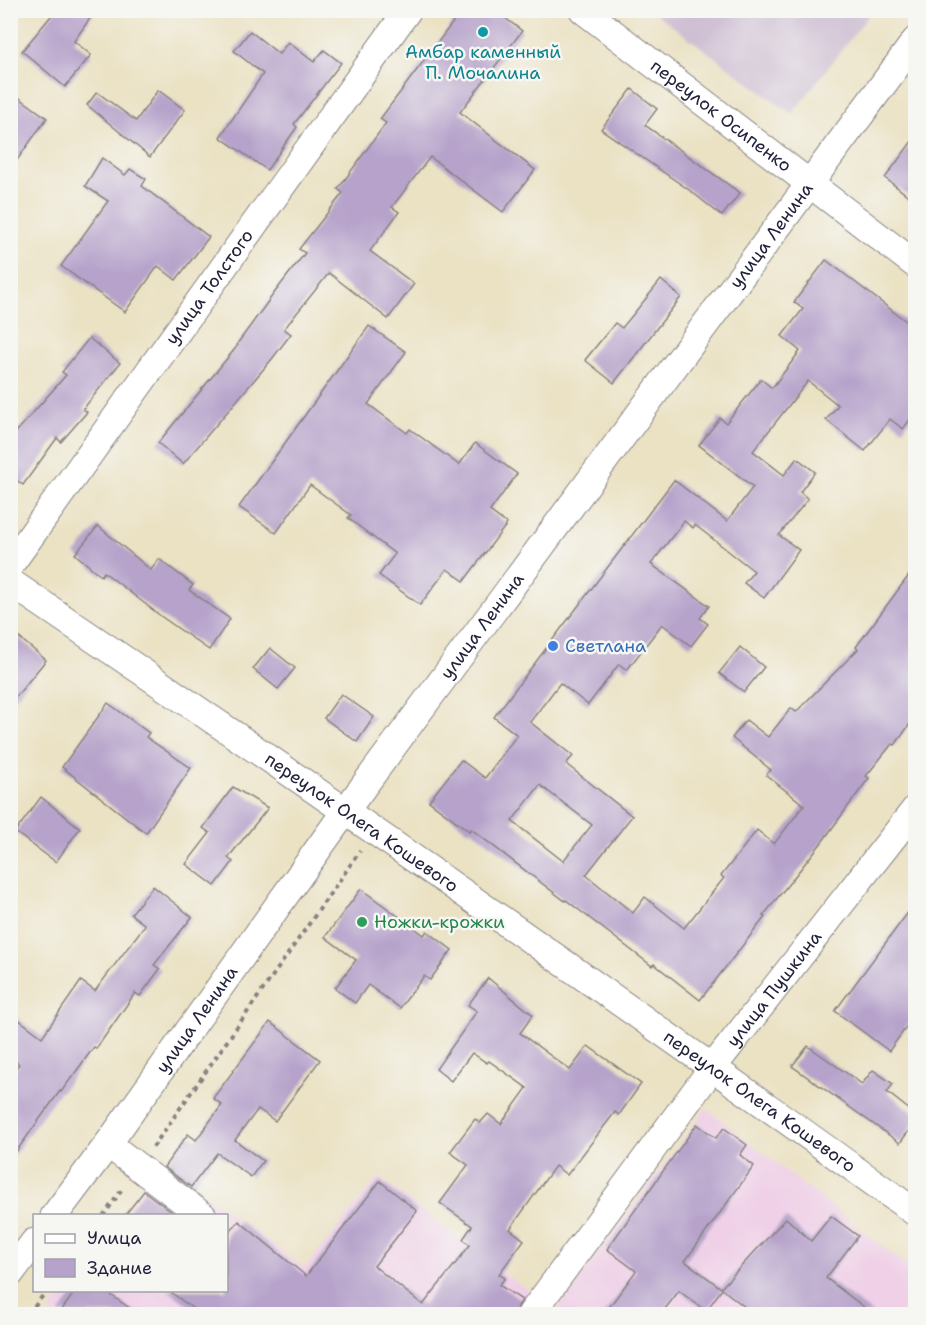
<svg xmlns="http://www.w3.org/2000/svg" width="926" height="1325" viewBox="0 0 926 1325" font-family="'Shantell Sans',sans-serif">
<rect width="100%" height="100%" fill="#f6f6f2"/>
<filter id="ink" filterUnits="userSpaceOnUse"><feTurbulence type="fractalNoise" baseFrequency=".0167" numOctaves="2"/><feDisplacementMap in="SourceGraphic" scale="12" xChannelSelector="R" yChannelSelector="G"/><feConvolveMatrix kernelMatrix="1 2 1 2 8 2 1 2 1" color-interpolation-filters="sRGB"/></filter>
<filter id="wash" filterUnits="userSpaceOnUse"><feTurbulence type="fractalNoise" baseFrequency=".008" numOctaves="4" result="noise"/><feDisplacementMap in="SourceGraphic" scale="24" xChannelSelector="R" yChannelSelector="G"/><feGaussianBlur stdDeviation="1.35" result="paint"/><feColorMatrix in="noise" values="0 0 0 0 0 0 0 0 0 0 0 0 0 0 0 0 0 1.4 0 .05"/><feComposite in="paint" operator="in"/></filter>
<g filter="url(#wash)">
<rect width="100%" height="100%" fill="#ebe2c4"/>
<path fill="#efd0e7" d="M706,1108L916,1273L915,1314H47L66,1291L226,1290V1216L123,1215L162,1164L305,1268L379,1177L504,1274L557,1309Z"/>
<path fill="#cdbed3" d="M652,11H872L792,114Z"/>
<g id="blocks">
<g fill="#b6a2ca" fill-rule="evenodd">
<path d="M56,10H96L74,41L91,55L65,87L22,51Z"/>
<path d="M462,10H495L522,31L460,112L535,170L503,212L430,157L392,207L399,212L370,251L414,284L388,319L329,273L284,329L291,334L272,359L183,464L158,443L238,345L237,344L275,292L305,253L299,249L343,193L338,189L386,123L380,119Z"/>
<path d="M250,31L279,54L288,42L314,62L324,50L341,63L294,124L297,127L267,170L220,137L263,74L234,51Z"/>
<path d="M632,89L657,109L645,125L740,193L722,216L692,192L601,129Z"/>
<path d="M158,90L185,110L150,157L87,105L97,92L136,121Z"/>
<path d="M10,91L47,118L10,170Z"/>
<path d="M915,137V201L885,178Z"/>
<path d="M102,158L125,175L130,169L146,179L142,186L209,237L176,280L158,266L125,312L61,266L108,201L85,186Z"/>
<path d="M826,260L915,328V413L903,429L890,419L865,451L826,420L838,405L808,381L753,451L784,475L797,458L815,472L800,492L808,499L779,535L799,550L764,598L744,583L754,571L695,525L693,528L684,521L651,564L709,606L700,618L708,624L691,646L662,624L627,670L619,664L588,705L560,683L530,722L573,756L566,764L632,816L586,875L633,913L645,897L684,928L724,878L721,876L757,830L774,844L804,805L766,775L771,770L732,738L746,720L768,737L791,708L796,712L858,649L856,647L915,567V717L895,745L892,744L866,776L869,778L822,842L763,916L765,917L700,1000L654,964L652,966L566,900L565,901L471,829L469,831L429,801L461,760L485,778L517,735L494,717L674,480L727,521L753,487L699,445L720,418L726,423L761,379L772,388L800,351L782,336L803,309L794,302ZM540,785L592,825L563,861L512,821Z"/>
<path d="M661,280L681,297L614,383L585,360L615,323L622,328Z"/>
<path d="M369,326L406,352L368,404L407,433L410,429L459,465L475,443L517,474L490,511L507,524L464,581L447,569L420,605L379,575L395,554L348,518L351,515L310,485L276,533L239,507Z"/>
<path d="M89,338L120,363L83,409L87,412L61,442L57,438L23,485L10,475V439L66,375L62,372Z"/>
<path d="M98,526L151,570L159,559L193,585L189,590L230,619L209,650L162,617L104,572L101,576L75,554Z"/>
<path d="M10,630L46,660L10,704Z"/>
<path d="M740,647L764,667L744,692L719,673Z"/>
<path d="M270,648L295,668L278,689L253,669Z"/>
<path d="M341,694L374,717L357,742L324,718Z"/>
<path d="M108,703L149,733L146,737L191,768L146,833L62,767Z"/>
<path d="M233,787L268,808L228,858L233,862L215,886L186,864L210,833L203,828Z"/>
<path d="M41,797L80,828L56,862L15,832Z"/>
<path d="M153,886L192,917L154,965L160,969L140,996L135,993L96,1049L94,1047L61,1092L60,1091L10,1160V1076L19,1064L10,1058V1013L42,1037L81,981L95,991L145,925L131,914Z"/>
<path d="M361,889L424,935L427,931L452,950L430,980L424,976L400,1008L368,985L355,1003L335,988L356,960L325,937Z"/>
<path d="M915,903V1015L889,1051L835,1011Z"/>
<path d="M488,978L533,1015L520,1033L570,1070L588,1046L641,1084L619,1115L615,1112L567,1175L555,1166L510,1229L524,1240L499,1274L505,1278L499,1285L522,1300L513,1314H200L168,1290H226V1236L239,1221L306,1276L380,1181L417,1211L374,1266L423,1305L470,1245L463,1239L472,1226L440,1203L468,1165L450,1152L475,1119L480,1123L488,1114L501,1124L527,1088L489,1061L487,1063L472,1053L451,1081L436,1069L477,1011L468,1005Z"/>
<path d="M270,1022L320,1060L275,1121L258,1109L235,1140L263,1161L251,1177L217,1153L191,1187L164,1167L188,1134L196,1140L222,1105L213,1098Z"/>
<path d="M808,1046L862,1084L873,1070L893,1084L887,1092L915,1114V1122L900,1143L792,1066Z"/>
<path d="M697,1124L716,1138L724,1128L747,1145L740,1155L754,1166L685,1261L721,1288L786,1218L811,1241L831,1216L858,1236L826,1278L873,1314H754L722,1289L706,1311L679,1291L661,1314H604L636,1271L607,1249Z"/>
<path d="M144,1191L173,1213L171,1215H125Z"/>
<path d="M76,1290H104L138,1314H59Z"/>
</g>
</g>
</g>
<g filter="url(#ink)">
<use href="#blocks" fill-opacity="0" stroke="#868280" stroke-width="1.5"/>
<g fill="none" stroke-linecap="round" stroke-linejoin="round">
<defs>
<g id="minor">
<path id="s1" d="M583,10L916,265"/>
<path id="s2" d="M10,565L408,10"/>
<path id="s3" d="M10,582C315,788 617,998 916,1213"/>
<path d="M108,1144L203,1216"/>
<path id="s4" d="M54,1216L108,1144L346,810L916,40"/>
<path d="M10,1274L34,1242"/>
<path id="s5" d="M531,1314L713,1067L916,808"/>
</g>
</defs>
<use href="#minor" stroke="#868280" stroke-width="29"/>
<g stroke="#868280" stroke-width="4" stroke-dasharray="4.5 4.5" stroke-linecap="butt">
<path d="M153,1147L360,851"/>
<path d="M103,1216L124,1187"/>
<path d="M29,1314L47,1290"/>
</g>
<use href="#minor" stroke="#fff" stroke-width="27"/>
</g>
</g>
<circle fill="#0f9aa8" stroke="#f6f6f2" stroke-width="2" cx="483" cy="32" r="6"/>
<circle fill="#3f7fe0" stroke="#f6f6f2" stroke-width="2" cx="553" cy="646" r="6"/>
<circle fill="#2e9e5b" stroke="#f6f6f2" stroke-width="2" cx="362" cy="922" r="6"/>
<g text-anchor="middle" stroke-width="5" stroke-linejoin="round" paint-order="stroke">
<g font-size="18" fill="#0d838f" stroke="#f6f6f2">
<text x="483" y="58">Амбар каменный<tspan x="483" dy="21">П. Мочалина</tspan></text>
</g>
<g font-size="18" fill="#22223b" stroke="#f6f6f2">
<text dy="6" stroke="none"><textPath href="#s1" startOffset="174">переулок Осипенко</textPath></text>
<text dy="6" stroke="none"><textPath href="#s4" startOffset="1215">улица Ленина</textPath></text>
<text dy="6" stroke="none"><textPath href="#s2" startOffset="342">улица Толстого</textPath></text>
<text dy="6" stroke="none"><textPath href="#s4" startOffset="729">улица Ленина</textPath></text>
<text dy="6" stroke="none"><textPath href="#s3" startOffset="426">переулок Олега Кошевого</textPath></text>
<text dy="6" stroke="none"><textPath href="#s5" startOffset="406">улица Пушкина</textPath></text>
<text dy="6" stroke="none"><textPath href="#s4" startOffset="243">улица Ленина</textPath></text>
<text dy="6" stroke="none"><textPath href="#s3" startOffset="912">переулок Олега Кошевого</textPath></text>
</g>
<g font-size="18" fill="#366cbe" stroke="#f6f6f2" text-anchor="start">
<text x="565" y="652">Светлана</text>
</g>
<g font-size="18" fill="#27864d" stroke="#f6f6f2" text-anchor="start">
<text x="374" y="928">Ножки-крожки</text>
</g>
</g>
<rect width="926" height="1325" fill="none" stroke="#f6f6f2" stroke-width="36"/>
<rect x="33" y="1214" width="195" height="78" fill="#f6f6f2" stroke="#a1a1a9" stroke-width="1.5"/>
<rect x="45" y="1234" width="30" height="9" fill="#ffffff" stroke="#a1a1a9" stroke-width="1.5"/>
<text x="87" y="1244" font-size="18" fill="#22223b">Улица</text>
<rect x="45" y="1259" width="30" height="18" fill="#b6a2ca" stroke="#a1a1a9" stroke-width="1.5"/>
<text x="87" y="1274" font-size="18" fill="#22223b">Здание</text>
</svg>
